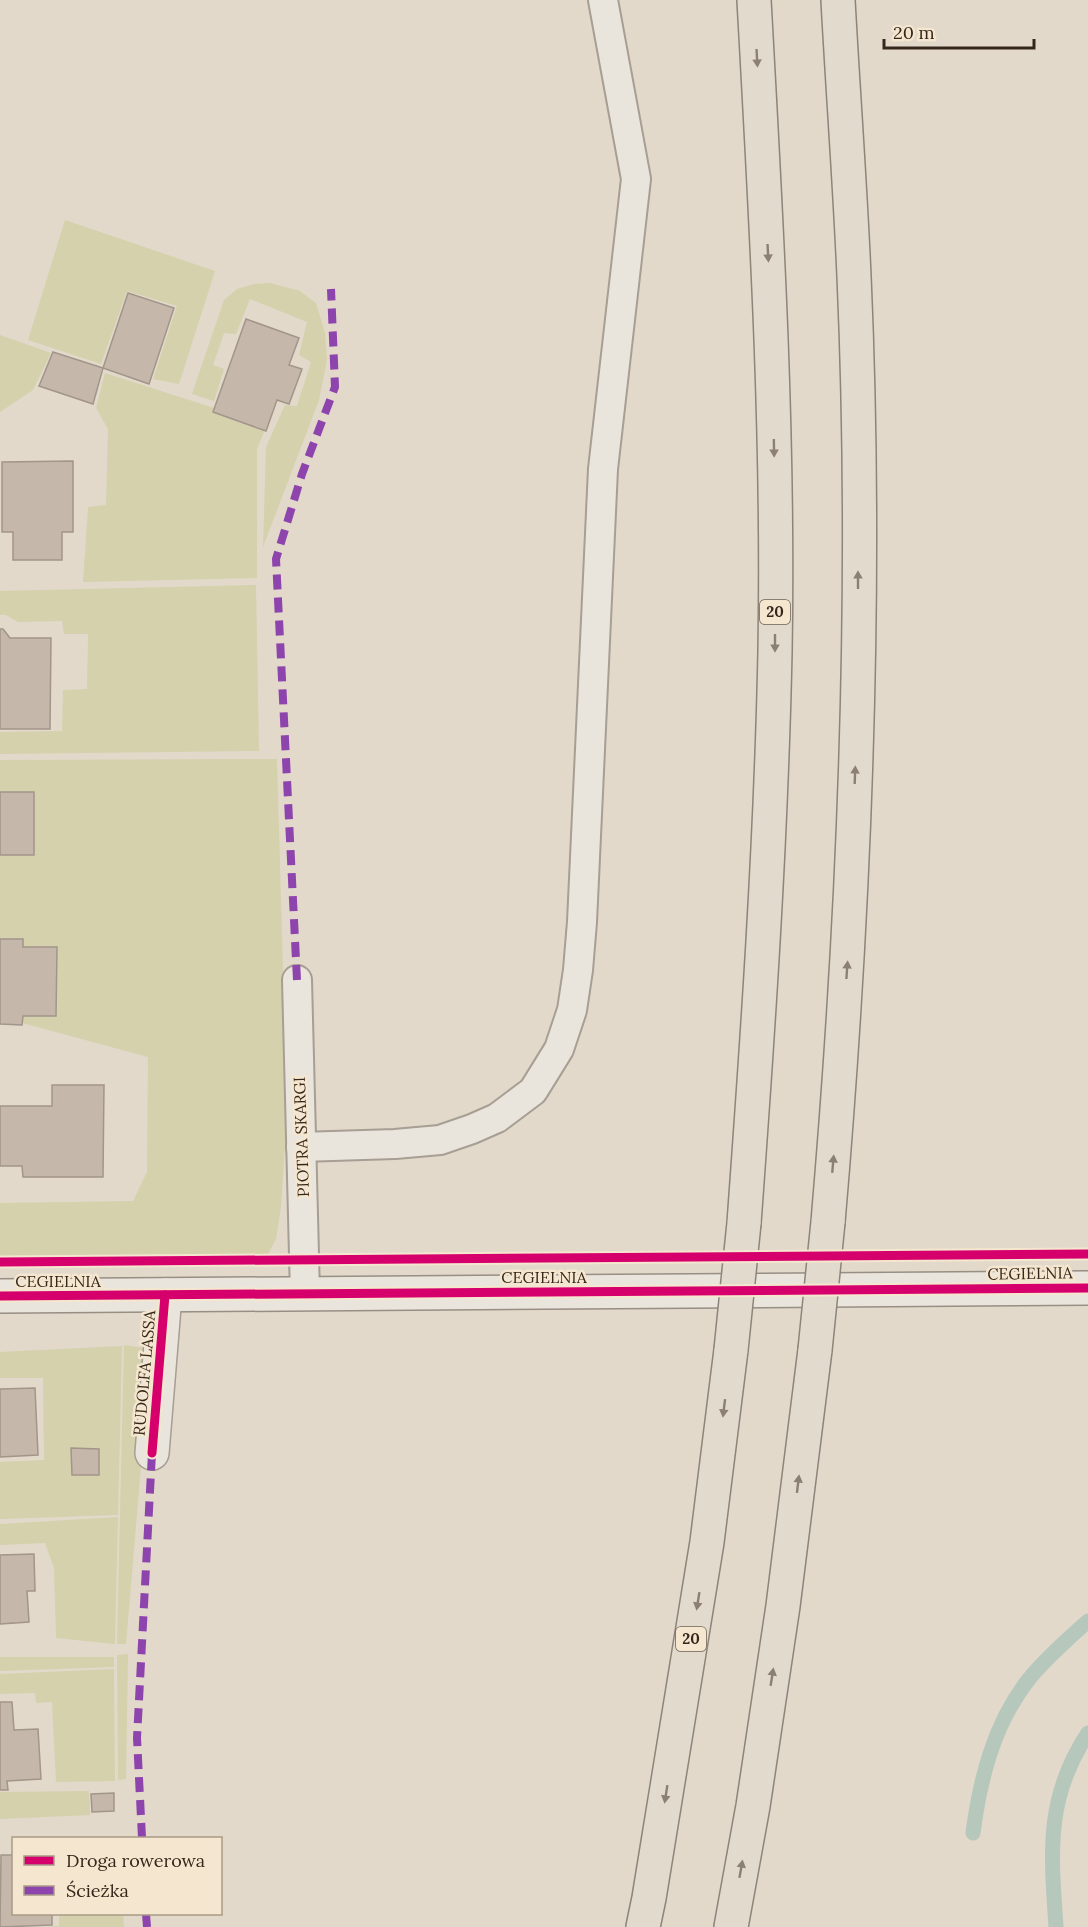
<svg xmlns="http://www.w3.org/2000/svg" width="1088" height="1927" viewBox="0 0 1088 1927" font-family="Lora,serif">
<rect width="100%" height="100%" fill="#e2d9ca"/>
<g fill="#d4d1ac">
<path d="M65,220L215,271L179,384L153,379L177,306L127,291L101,364L28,340Z"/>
<path d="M270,283L300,291L316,303L325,333L327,360L319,400L263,547L266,447L285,405L297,406L311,362L299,355L307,322L250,299L236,334L224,333L213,365L224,369L214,401L192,394L224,300L237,289L254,284Z"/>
<path d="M0,335L51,353L33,390L0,412Z"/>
<path d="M105,373L267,425L257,449V578L83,582L88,507L106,505L108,429L96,408Z"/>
<path d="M256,585L259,751L0,754V732L62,731L63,690L87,689L88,634H64L62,621L18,622L6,615H0V591Z"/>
<path d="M277,759L287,1113L281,1207L276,1239L267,1256L0,1257V1203L133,1201L147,1172L148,1057L0,1017V760Z"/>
<path d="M124,1345L151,1349L126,1644H117Z"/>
<path d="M122,1346L118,1515L0,1519V1462L44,1460L43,1378H0V1352Z"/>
<path d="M118,1517L115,1644L56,1638L54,1568L45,1543L0,1545V1524Z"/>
<path d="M128,1654L126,1779L118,1780L117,1655Z"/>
<path d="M0,1657H114V1667L0,1671Z"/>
<path d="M114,1669L115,1781L56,1782L52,1702L36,1703L35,1693L0,1694V1674Z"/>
<path d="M89,1791L90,1815L0,1819V1792Z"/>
<path d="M59,1914H123L124,1927H46L59,1926Z"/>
</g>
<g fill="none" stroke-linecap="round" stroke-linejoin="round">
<g stroke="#b6c7bb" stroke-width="15">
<path d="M973,1833C980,1779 994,1723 1029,1679C1046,1658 1068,1639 1088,1621"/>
<path d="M1056,1927C1051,1853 1045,1798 1088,1733"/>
</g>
</g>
<g fill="#c6b7ab" stroke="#a2958a" stroke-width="1.5">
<path d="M128,293L174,308L149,384L103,368Z"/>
<path d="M246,319L299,338L289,365L302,369L289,404L277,400L266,431L213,412Z"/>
<path d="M53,352L103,368L93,404L39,386Z"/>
<path d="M73,461V532H62V560H13V532H2V462Z"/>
<path d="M0,629H3L10,638H51L50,729H0Z"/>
<rect x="0" y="792" width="34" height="63"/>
<path d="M0,939H23V947H57L56,1016H23L22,1025L0,1024Z"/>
<path d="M52,1085H104L103,1177H23L22,1166H0V1106H52Z"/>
<path d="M35,1388L38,1455L0,1457V1389Z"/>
<path d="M71,1448L99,1449V1475H72Z"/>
<path d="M34,1554L35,1591H27L29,1622L0,1624V1555Z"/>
<path d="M0,1702H12L14,1730L38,1729L41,1779L7,1781L8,1790H0Z"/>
<path d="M114,1793V1811L92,1812L91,1794Z"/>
<path d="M1,1855H14V1914H52V1925L0,1927Z"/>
</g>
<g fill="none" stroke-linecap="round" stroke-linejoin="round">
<defs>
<g id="lane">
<path d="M297,980L305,1294"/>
<path d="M301,1147L395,1144L440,1140L472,1129L497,1118L533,1091L559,1049L572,1010L578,970L582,922L603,469L636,179L603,0"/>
</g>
<path id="street" d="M152,1453L165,1295"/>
<path id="secondary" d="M0,1296L1088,1288"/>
<g id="primary">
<path d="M828,1222C855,908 868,592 854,276C850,184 843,92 838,0"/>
<path d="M744,1223C758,1032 771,842 775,652C779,434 766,217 754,0"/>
<path d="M643,1927L649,1898L707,1542L731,1350"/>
<path d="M731,1927L753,1806L783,1606L815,1350"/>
</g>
</defs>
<use href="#lane" stroke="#a79e94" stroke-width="32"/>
<use href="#street" stroke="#a79e94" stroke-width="36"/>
<use href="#secondary" stroke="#978e84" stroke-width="36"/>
<use href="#primary" stroke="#8d847a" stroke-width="36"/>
<use href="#lane" stroke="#eae5dc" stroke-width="28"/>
<use href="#street" stroke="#eae5dc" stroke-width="33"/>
<use href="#secondary" stroke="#eae5dc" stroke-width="33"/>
<use href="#primary" stroke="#e2dacd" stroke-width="33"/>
<defs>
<g id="primary-bridge">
<path d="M731,1350L744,1223"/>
<path d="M815,1350L828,1222"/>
</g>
</defs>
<use href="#primary-bridge" stroke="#8d847a" stroke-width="36" stroke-linecap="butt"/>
<use href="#primary-bridge" stroke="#e2dacd" stroke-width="33"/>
<g stroke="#8e44ad" stroke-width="8" stroke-dasharray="15 8" stroke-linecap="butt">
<path d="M297,980L276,559L302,474L335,387L331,289"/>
<path d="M142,1838L137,1738L152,1453"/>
<path d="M146,1914L147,1927"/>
</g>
<defs>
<g id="cycleway">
<path d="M0,1262L1088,1254"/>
<path d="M0,1296L1088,1288"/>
<path d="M152,1453L165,1295"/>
</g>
</defs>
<use href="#cycleway" stroke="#f5e7cf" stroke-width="13"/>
<use href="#cycleway" stroke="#d6006c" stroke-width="9"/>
</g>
<defs><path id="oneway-solid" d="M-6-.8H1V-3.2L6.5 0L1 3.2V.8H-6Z" transform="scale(1.5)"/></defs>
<g fill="#8c8074">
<use href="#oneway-solid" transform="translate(757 58) rotate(87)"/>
<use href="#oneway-solid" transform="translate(768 253) rotate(87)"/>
<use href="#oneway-solid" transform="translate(774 448) rotate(89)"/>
<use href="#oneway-solid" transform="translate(858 580) rotate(-90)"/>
<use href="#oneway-solid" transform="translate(775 643) rotate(90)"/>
<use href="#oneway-solid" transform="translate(855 775) rotate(-88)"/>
<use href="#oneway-solid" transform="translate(847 970) rotate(-86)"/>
<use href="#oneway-solid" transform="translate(833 1164) rotate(-85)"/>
<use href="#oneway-solid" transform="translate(724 1408) rotate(97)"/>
<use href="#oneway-solid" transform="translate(798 1484) rotate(-83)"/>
<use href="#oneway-solid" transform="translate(698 1601) rotate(99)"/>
<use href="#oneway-solid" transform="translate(772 1677) rotate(-81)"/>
<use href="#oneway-solid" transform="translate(666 1794) rotate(99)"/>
<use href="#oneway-solid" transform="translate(741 1869) rotate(-80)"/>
</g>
<g text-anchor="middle" stroke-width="5" stroke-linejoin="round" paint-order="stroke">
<g fill="#f5e7cf" stroke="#6f6152" stroke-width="1.5">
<rect x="760" y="600" width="30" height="24" rx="4.5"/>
<rect x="676" y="1627" width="30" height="24" rx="4.5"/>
</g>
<g font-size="15" font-weight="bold" fill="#36271c">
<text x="775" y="617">20</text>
<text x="691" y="1644">20</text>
</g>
<g font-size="16" fill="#36271c" stroke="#f5e7cf">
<text transform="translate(301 1137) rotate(-92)" y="6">PIOTRA SKARGI</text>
<text transform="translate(1030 1273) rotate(-1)" y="6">CEGIELNIA</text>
<text x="544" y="1283">CEGIELNIA</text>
<text x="58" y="1287">CEGIELNIA</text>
<text transform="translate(144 1373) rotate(-85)" y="6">RUDOLFA LASSA</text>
</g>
</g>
<rect x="12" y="1837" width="210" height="78" fill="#f5e7cf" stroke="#a99a87" stroke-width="1.5"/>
<rect x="24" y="1856" width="30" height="9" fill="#d6006c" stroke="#a99a87" stroke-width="1.5"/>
<text x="66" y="1867" font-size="18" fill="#36271c">Droga rowerowa</text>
<rect x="24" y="1886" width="30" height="9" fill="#8e44ad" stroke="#a99a87" stroke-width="1.5"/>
<text x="66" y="1897" font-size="18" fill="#36271c">Ścieżka</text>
<path d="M884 39v9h150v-9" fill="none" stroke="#36271c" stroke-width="3"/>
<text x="893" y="39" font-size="18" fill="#36271c" stroke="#f5e7cf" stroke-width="4.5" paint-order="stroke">20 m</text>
</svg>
